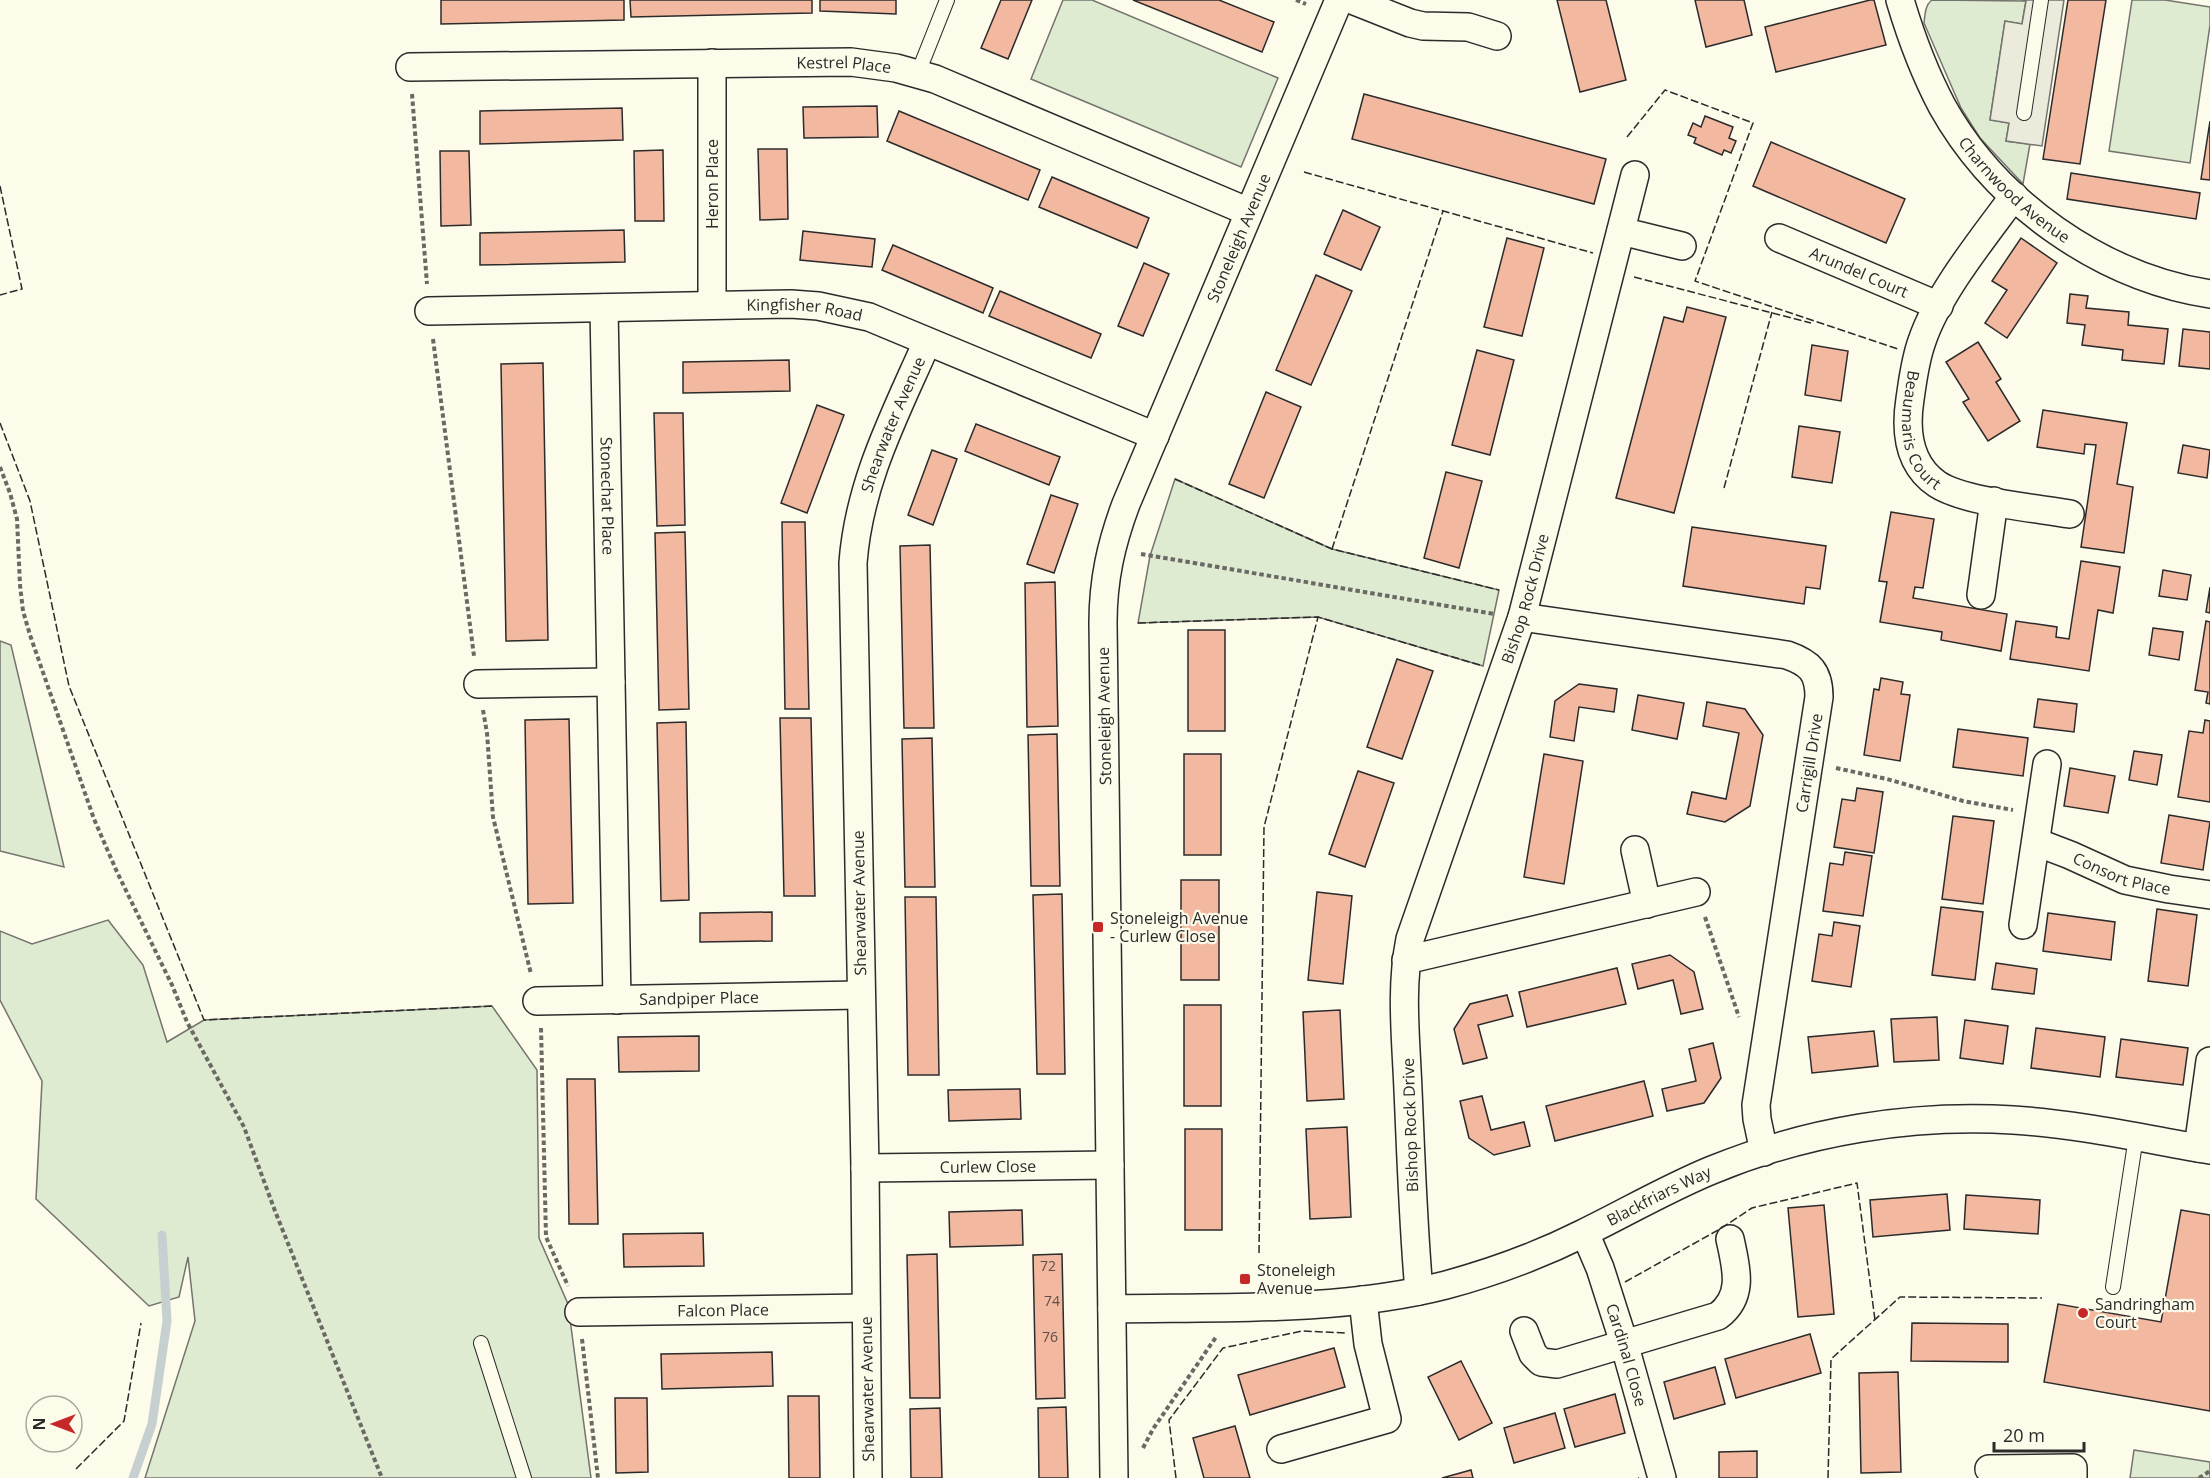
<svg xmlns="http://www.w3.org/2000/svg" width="2210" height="1478" viewBox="0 0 2210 1478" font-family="'Open Sans',sans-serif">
<rect width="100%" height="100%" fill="#fdfbea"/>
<g fill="#deebd1" stroke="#74746e" stroke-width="1.5">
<path d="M1063,0H1092L1278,78L1241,167L1031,79Z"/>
<path d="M1932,0L2026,1L2022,24L2005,21L1990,120L2009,123L2006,141L2030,144L2023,184L1980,138L1961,108L1924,23C1925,15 1925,5 1932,0Z"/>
<path d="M2132,0H2165L2210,7V25L2190,163L2109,151Z"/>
<path d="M1175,479L1332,549L1499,590L1483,666L1318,617L1138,623L1150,556Z"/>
<path d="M0,641L11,645L64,867L0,851Z"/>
<path d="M108,920L143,965L167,1042L204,1020L492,1006L537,1070L539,1238L568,1304L591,1478H145L195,1321L188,1257L179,1297L149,1306L36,1199L42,1081L0,1000V931L32,944Z"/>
<path d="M2134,1450L2210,1462V1478H2130Z"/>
</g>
<path fill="#eceadb" stroke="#74746e" stroke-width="1.5" d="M2022,0H2064L2042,146L2006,141L2009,123L1990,120L2005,21L2022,24L2026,1Z"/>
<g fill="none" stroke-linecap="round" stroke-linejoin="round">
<path stroke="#c7d0d0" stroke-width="9" d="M133,1478L152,1424L167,1321L162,1235"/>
</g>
<g fill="#f2b8a0" stroke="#2b2b2b" stroke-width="1.5">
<path d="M441,0H624V20L441,24Z"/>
<path d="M630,0H812V13L631,17Z"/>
<path d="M820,0H896V14L820,11Z"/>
<path d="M1001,0H1032L1008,59L981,48Z"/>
<path d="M1133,0H1219L1274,22L1262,52Z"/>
<path d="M1557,0H1606L1626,80L1580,92Z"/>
<path d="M1695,0H1744L1752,35L1706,47Z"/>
<path d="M1870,0H1874L1886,45L1776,72L1765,27Z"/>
<path d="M2068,0H2106L2080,164L2043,159Z"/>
<path d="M1364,94L1606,159L1594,204L1352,139Z"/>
<path d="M877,106L878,137L804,138L803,107Z"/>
<path d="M622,108L623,140L480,144V111Z"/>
<path d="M899,111L1040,170L1028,200L887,141Z"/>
<path d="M1705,116L1733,127L1729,138L1736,141L1731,153L1724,150L1722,155L1694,143L1696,138L1688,135L1693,123L1701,127Z"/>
<path d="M2210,121V180L2201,179Z"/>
<path d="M1771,142L1905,199L1886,243L1753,186Z"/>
<path d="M758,149H787L788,219L760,220Z"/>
<path d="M663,150L664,221H635L634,151Z"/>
<path d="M440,151H469L471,225L441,226Z"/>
<path d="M2071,173L2200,193L2196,219L2067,199Z"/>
<path d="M1052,177L1149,218L1137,248L1039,207Z"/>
<path d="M1343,210L1380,227L1361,270L1324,254Z"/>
<path d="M624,230L625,262L480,265V233Z"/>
<path d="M803,231L875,239L872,267L800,260Z"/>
<path d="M1507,238L1544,248L1522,336L1484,327Z"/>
<path d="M2021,238L2057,263L2007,338L1985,323L2007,290L1992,281Z"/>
<path d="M893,245L993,288L983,313L882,270Z"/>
<path d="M1144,263L1169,274L1143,336L1118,326Z"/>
<path d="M1316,275L1352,291L1311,385L1276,370Z"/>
<path d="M1000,291L1101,334L1091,358L989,316Z"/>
<path d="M2070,294L2088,296L2086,308L2129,312L2128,325L2168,329L2164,364L2122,360L2123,350L2082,345L2085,325L2067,323Z"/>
<path d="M1687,307L1726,317L1674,513L1616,498L1664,317L1683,322Z"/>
<path d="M2183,329L2210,332V369L2179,366Z"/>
<path d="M1978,342L2001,379L1996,382L2020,421L1988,441L1963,402L1969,399L1946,362Z"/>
<path d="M1812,345L1848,351L1841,401L1805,395Z"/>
<path d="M1477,350L1514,360L1490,455L1452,445Z"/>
<path d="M789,360L790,391L683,393V362Z"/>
<path d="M543,363L548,640L506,641L501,364Z"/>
<path d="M1266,392L1301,407L1264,498L1229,484Z"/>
<path d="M817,405L844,415L807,513L781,503Z"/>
<path d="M2043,410L2127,423L2117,484L2133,487L2124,553L2081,547L2096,445L2085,444L2084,454L2037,447Z"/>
<path d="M654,413H683L685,525L657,526Z"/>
<path d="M976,424L1060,457L1049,485L965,451Z"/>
<path d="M1799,426L1840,432L1832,483L1792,477Z"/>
<path d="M2183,445L2210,450L2207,478L2178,473Z"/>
<path d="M932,450L957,459L933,525L908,515Z"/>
<path d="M1446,472L1482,481L1459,568L1424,558Z"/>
<path d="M1051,495L1078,504L1054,573L1027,564Z"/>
<path d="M1891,512L1934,519L1923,588L1915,587L1913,598L2007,614L2001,651L1941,640L1942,632L1880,622L1887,582L1879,581Z"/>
<path d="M782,522H805L809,709H785Z"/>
<path d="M1692,527L1826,546L1820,589L1806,587L1804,604L1683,586Z"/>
<path d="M685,532L689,709L659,710L655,533Z"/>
<path d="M930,545L934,728H904L900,546Z"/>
<path d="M2081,561L2120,567L2113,613L2098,610L2089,671L2010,659L2016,621L2057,627L2056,637L2069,639Z"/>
<path d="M2163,570L2191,575L2187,600L2159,596Z"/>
<path d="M1055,582L1058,726L1027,727L1025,583Z"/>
<path d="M2210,587V613L2206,612Z"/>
<path d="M2206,621L2210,622V704L2206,703L2208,692L2195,690Z"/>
<path d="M2153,628L2183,632L2179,660L2149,655Z"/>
<rect x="1188" y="630" width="37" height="101"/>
<path d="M1397,659L1433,671L1402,759L1367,747Z"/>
<path d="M1881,678L1903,682L1901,694L1910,695L1900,761L1864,755L1874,689L1879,690Z"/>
<path d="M1579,684L1617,689L1614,712L1579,707L1574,741L1550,737L1555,701Z"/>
<path d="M1638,695L1684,703L1677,739L1632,730Z"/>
<path d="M2038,699L2077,704L2074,732L2034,727Z"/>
<path d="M1707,702L1745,709L1763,735L1750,806L1725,822L1687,814L1692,792L1726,799L1739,733L1703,726Z"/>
<path d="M780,718H811L815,896H784Z"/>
<path d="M569,719L573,903L528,904L525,720Z"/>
<path d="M2205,720L2210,721V802L2178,797L2189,731L2203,733Z"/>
<path d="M686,722L689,900L661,901L657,723Z"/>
<path d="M1958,729L2028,738L2023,776L1953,767Z"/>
<path d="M1057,734L1060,886H1031L1028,735Z"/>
<path d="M932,738L935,887H905L902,739Z"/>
<path d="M2134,751L2162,755L2157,785L2129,780Z"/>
<rect x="1184" y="754" width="37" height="101"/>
<path d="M1544,754L1583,761L1564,884L1524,877Z"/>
<path d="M2070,768L2115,776L2108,813L2064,806Z"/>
<path d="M1358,771L1394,783L1365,867L1329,854Z"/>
<path d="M1857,788L1883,792L1874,853L1834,847L1842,799L1855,801Z"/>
<path d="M2169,815L2210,822L2203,870L2161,863Z"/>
<path d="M1953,816L1994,821L1983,904L1942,899Z"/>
<path d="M1845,852L1872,856L1863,916L1823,911L1830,863L1843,865Z"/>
<rect x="1181" y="880" width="38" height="100"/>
<path d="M1317,892L1352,896L1343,984L1308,980Z"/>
<path d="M1062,894L1065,1074H1037L1033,895Z"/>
<path d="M905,897H936L939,1075H908Z"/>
<path d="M1941,907L1983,912L1975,980L1932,975Z"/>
<path d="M2157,909L2197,915L2188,986L2148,981Z"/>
<path d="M772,912V941L700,942V913Z"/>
<path d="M2048,913L2115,922L2111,960L2043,951Z"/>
<path d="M1834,922L1860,926L1851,987L1812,981L1819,934L1832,936Z"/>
<path d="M1670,955L1694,972L1703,1009L1681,1014L1673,980L1638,989L1632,964Z"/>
<path d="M1996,963L2037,969L2034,994L1992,989Z"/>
<path d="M1617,968L1626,1004L1527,1027L1519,992Z"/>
<path d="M1507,995L1513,1016L1478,1025L1487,1058L1463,1064L1454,1029L1470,1004Z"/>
<rect x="1184" y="1005" width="37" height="101"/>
<path d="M1340,1010L1344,1099L1307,1101L1303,1012Z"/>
<path d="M1937,1017L1939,1060L1894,1062L1891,1019Z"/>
<path d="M1965,1020L2008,1026L2003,1064L1960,1058Z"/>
<path d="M2036,1028L2105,1037L2100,1077L2031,1068Z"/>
<path d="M1874,1031L1878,1066L1812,1073L1808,1037Z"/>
<path d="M699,1036V1071L619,1072L618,1037Z"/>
<path d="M2121,1039L2188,1048L2183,1085L2116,1077Z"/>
<path d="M1713,1043L1721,1078L1704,1103L1667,1111L1662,1089L1696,1081L1689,1049Z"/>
<path d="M567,1079H595L598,1224H569Z"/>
<path d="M1644,1081L1653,1116L1555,1141L1546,1106Z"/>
<path d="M1020,1089L1021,1119L949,1121L948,1090Z"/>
<path d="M1482,1096L1491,1130L1524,1122L1530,1146L1494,1155L1469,1138L1460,1101Z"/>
<path d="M1347,1127L1351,1217L1310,1219L1306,1129Z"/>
<rect x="1185" y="1129" width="37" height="101"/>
<path d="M1947,1194L1950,1230L1873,1237L1870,1200Z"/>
<path d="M1966,1195L2040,1200L2038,1234L1964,1229Z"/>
<path d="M1824,1205L1834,1314L1798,1317L1788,1208Z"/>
<path d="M1022,1210L1023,1245L950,1247L949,1212Z"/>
<path d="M2181,1210L2210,1215V1411L2044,1382L2058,1304L2161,1322Z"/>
<path d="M703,1233L704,1266L624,1267L623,1234Z"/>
<path d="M937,1254L940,1398H910L907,1255Z"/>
<path d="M1062,1254L1065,1398L1036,1399L1033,1255Z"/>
<path d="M1912,1323L2008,1324V1362L1911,1361Z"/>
<path d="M1810,1334L1821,1373L1736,1398L1725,1359Z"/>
<path d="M1334,1348L1345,1387L1250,1415L1238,1375Z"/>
<path d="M772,1352L773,1386L662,1389L661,1354Z"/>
<path d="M1461,1361L1492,1423L1459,1440L1428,1377Z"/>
<path d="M1715,1367L1725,1404L1674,1419L1664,1382Z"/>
<path d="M1898,1372L1901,1472L1861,1473L1859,1373Z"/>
<path d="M1615,1394L1625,1433L1575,1447L1564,1409Z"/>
<path d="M788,1396H819L820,1478H789Z"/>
<path d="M615,1398H647L648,1472L616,1473Z"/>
<path d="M1066,1407L1068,1478H1039L1038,1408Z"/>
<path d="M940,1408L942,1478H911L910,1409Z"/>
<path d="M1555,1413L1565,1448L1514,1463L1504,1428Z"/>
<path d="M1235,1426L1250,1478H1204L1193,1438Z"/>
<path d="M1757,1451V1478H1719V1452Z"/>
<path d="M1471,1470L1473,1478H1442Z"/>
</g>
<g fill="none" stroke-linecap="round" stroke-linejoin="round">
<defs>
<g id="lane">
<path d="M918,73L947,0"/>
<path d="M2024,113L2041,0"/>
<path d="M2113,1287L2136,1137"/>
<path d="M481,1343L524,1478"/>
</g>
<g id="street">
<path d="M1352,0L1410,23L1423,26L1468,27L1497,36"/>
<path id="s1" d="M1900,0C1911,37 1924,72 1942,106C1996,203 2101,277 2210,294"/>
<path d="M712,63V305"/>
<path id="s2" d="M410,67L851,62L896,68L935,79L1249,212"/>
<path id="s3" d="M2014,196C1984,237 1938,293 1922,341C1915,360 1913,379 1910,399C1905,431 1908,464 1937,484C1964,502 2036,508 2070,514"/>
<path d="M1621,231L1682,246"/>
<path id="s4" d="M1779,238L1939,306"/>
<path id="s5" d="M604,308L617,1000"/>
<path id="s6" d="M429,311L791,304L818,306L869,317L1155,436"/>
<path d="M1981,595L1994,501"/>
<path d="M1522,617L1787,655C1810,663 1819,672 1819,697L1756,1105L1757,1119L1764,1152"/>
<path d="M478,684L611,682"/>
<path id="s7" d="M2036,842L2070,855L2125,880L2169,889L2210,895"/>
<path d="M1635,850L1647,904"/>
<path d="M2023,925L2047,764"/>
<path d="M1406,960L1696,892"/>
<path id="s8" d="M537,1001L860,995"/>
<path d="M2198,1148L2210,1061"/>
<path id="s9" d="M865,1168L1110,1165"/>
<path id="s10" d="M1585,1233L1600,1268L1624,1343L1662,1478"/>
<path id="s11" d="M1419,1291C1413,1224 1411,1157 1408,1090C1406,1039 1400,989 1410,939L1522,617L1635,175"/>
<path id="s12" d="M1112,1309C1220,1307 1341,1312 1446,1285C1494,1272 1540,1255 1584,1233C1627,1212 1668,1188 1712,1170C1807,1131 1911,1114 2013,1120C2079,1124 2145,1139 2210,1150"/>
<path id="s13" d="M579,1312L866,1308"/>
<path d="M1524,1331L1533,1354L1541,1362L1557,1364L1718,1316C1745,1296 1736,1267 1730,1239"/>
<path d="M1281,1449L1387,1419L1368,1344L1363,1300"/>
<path d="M1989,1469L2073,1468V1478"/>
<path id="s14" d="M868,1478L865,1168L853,563C859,482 895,415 927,342"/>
<path id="s15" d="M1114,1478L1103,623C1103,580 1111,544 1126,504L1339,0"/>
</g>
</defs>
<use href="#lane" stroke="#2b2b2b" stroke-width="16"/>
<use href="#street" stroke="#2b2b2b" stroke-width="30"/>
<g stroke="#6a6964" stroke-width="4" stroke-dasharray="4.5 3" stroke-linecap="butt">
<path d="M1296,0L1306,4"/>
<path d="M412,94L427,284"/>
<path d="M433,339L474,656"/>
<path d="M0,467L10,493L17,519L20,585L23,611L30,635L94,819L117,872L172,985L187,1022L244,1127L275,1211L382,1478"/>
<path d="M1141,554L1494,614"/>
<path d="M483,710L487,733L493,817L531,974"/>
<path d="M1836,768L1887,779L1963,801L2013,810"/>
<path d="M1705,917L1739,1017"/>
<path d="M541,1028L546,1237L568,1286"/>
<path d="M582,1339L598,1478"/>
<path d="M1143,1448L1153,1429L1216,1337"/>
<path d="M2199,1478L2210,1471"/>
</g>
<use href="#lane" stroke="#fdfbea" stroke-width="14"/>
<use href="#street" stroke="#fdfbea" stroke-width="27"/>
<g stroke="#2b2b2b" stroke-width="1.5" stroke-dasharray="8 3" stroke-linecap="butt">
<path d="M1627,137L1665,90L1753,123L1695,281L1898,349"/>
<path d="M1304,172L1593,253"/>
<path d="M0,186L22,289L0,295"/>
<path d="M1634,277L1811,323"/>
<path d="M0,423L30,501L69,686L204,1020L492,1006"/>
<path d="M1175,479L1332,549L1499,590"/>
<path d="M1724,488L1772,312"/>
<path d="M1332,549L1443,211"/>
<path d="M1138,623L1318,617L1483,666"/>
<path d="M1259,1253L1264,827L1318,617"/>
<path d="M1625,1282L1720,1229L1752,1208L1857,1183L1875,1320"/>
<path d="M76,1469L124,1421L141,1323"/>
<path d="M1176,1478L1169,1420L1223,1348L1302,1331L1346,1333"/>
<path d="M1638,1478H1639"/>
<path d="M1828,1478L1831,1359L1900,1297L2042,1298"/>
</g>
</g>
<g fill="#c62828" stroke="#fdfbea" stroke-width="2">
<rect x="1092" y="921" width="12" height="12" rx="3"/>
<rect x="1239" y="1273" width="12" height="12" rx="3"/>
<circle cx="2083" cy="1313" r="6"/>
</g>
<g text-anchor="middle" stroke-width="4.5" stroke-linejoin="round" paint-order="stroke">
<g font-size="14" fill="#5d4e48">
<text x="1048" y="1271">72</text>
<text x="1052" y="1306">74</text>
<text x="1050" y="1342">76</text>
</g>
<g font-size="16" fill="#2b2b2b" stroke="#fdfbea">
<text dy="6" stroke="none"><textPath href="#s2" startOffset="434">Kestrel Place</textPath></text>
<text transform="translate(712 184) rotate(-90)" y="6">Heron Place</text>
<text dy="6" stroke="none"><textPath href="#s1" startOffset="226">Charnwood Avenue</textPath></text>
<text dy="6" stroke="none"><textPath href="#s15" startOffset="1266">Stoneleigh Avenue</textPath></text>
<text dy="6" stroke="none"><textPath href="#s4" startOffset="87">Arundel Court</textPath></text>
<text dy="6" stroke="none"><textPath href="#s6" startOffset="376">Kingfisher Road</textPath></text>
<text dy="6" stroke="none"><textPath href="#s14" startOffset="1060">Shearwater Avenue</textPath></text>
<text dy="6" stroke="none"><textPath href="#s3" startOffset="266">Beaumaris Court</textPath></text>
<text dy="6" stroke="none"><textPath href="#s5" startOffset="188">Stonechat Place</textPath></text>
<text dy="6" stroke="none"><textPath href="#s11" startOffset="712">Bishop Rock Drive</textPath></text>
<text transform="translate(1104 716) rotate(-91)" y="6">Stoneleigh Avenue</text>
<text transform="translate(1809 763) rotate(-81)" y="6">Carrigill Drive</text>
<text dy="6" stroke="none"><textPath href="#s7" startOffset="92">Consort Place</textPath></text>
<text transform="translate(859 903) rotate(-91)" y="6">Shearwater Avenue</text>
<text dy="6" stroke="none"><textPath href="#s8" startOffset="162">Sandpiper Place</textPath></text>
<text transform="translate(1410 1125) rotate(-92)" y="6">Bishop Rock Drive</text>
<text dy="6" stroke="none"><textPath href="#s9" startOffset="123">Curlew Close</textPath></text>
<text dy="6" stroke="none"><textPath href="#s12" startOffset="567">Blackfriars Way</textPath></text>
<text dy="6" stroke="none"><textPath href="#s13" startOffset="144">Falcon Place</textPath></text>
<text dy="6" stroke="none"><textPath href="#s10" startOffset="129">Cardinal Close</textPath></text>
<text transform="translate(867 1389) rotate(-91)" y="6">Shearwater Avenue</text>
</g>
<g font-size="16" fill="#2b2b2b" stroke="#fdfbea" text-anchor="start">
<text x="1110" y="924">Stoneleigh Avenue<tspan x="1110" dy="18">- Curlew Close</tspan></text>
<text x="1257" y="1276">Stoneleigh<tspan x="1257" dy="18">Avenue</tspan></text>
<text x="2095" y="1310">Sandringham<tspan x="2095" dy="18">Court</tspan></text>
</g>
</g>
<g transform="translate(54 1424) rotate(270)"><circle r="28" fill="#fdfbea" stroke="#a9a89e" stroke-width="1.5"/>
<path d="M0-4.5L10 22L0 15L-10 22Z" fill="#c62828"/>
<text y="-9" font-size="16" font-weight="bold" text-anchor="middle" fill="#2b2b2b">N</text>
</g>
<path d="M1994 1442v9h90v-9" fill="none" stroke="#2b2b2b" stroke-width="3"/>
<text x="2003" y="1442" font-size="18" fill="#2b2b2b" stroke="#fdfbea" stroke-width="4.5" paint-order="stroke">20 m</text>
</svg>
